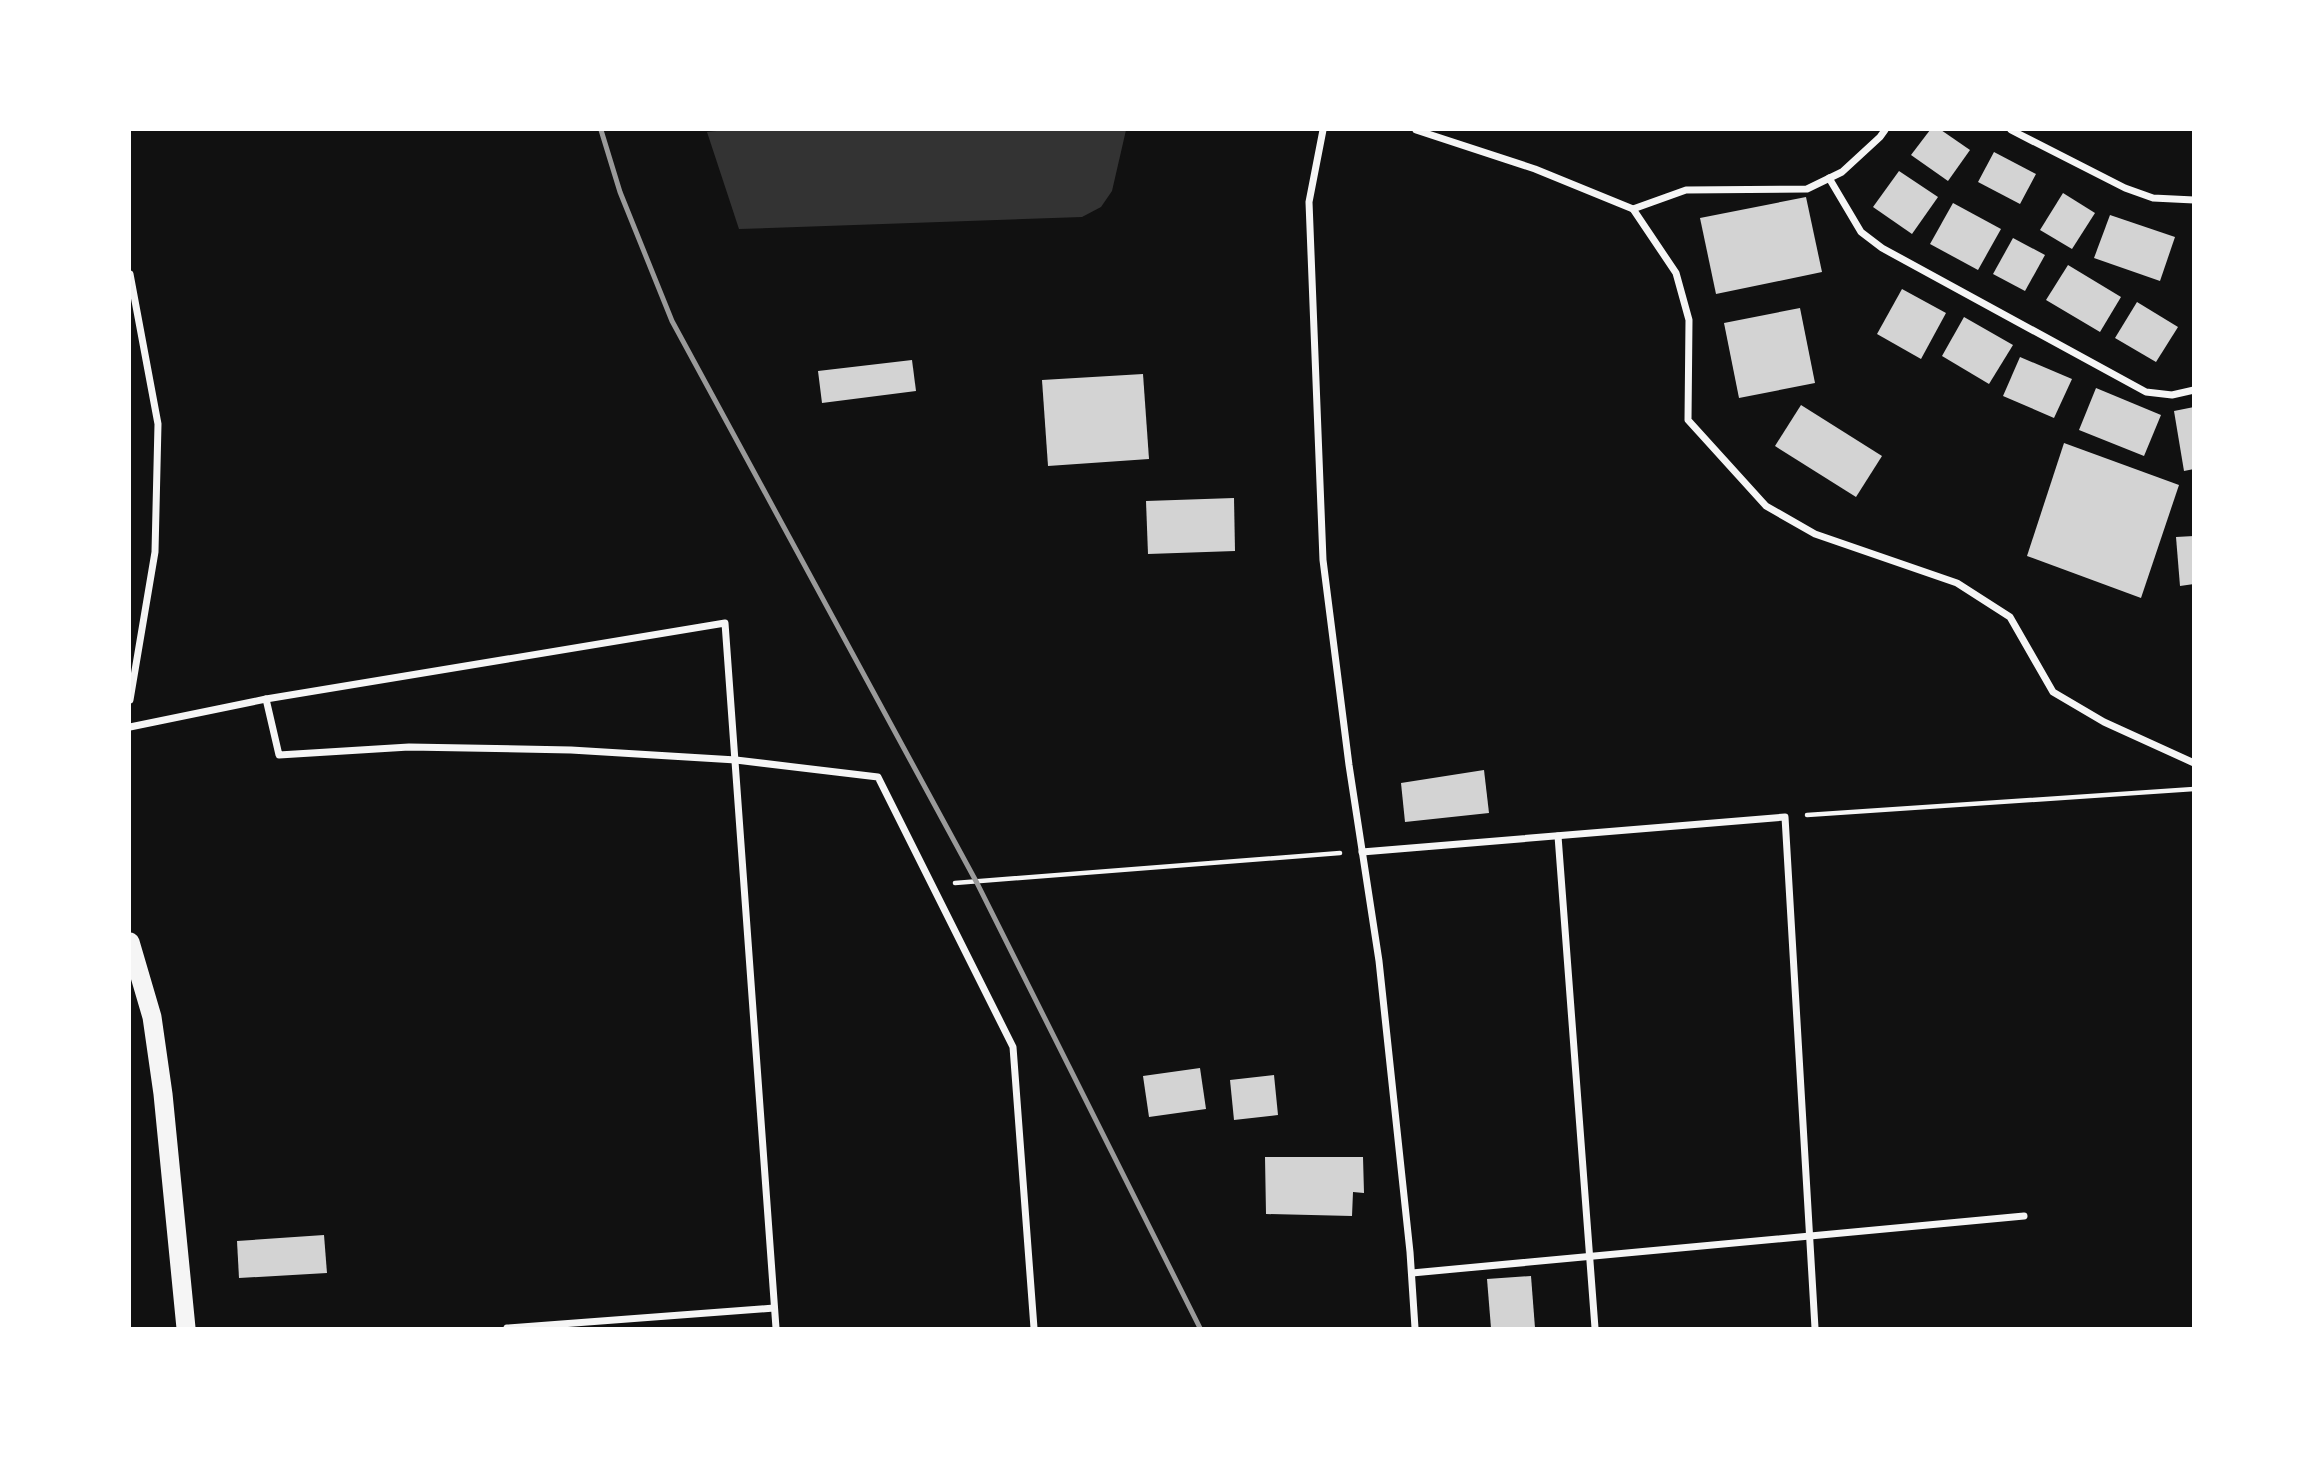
<svg xmlns="http://www.w3.org/2000/svg" width="2323" height="1458" viewBox="0 0 2323 1458" font-family="Helvetica,sans-serif">
<rect width="100%" height="100%" fill="#111"/>
<path fill="#333" d="M726,130H1126L1112,191L1101,207L1082,217L739,229L707,132Z"/>
<g fill="#d3d3d3">
<path d="M1930,130H1941L1970,150L1948,181L1911,155Z"/>
<path d="M1994,152L2036,174L2020,204L1978,182Z"/>
<path d="M1899,171L1938,197L1912,234L1873,207Z"/>
<path d="M2063,193L2095,213L2072,249L2040,230Z"/>
<path d="M1806,197L1822,272L1716,294L1700,218Z"/>
<path d="M1953,203L2001,229L1978,270L1930,244Z"/>
<path d="M2110,215L2175,237L2160,281L2094,258Z"/>
<path d="M2013,238L2045,255L2025,291L1993,274Z"/>
<path d="M2068,265L2121,297L2100,332L2046,300Z"/>
<path d="M1902,289L1946,313L1921,359L1877,334Z"/>
<path d="M2137,302L2178,327L2156,362L2115,338Z"/>
<path d="M1800,308L1815,383L1739,398L1724,323Z"/>
<path d="M1964,317L2013,345L1989,384L1942,356Z"/>
<path d="M2020,357L2072,379L2054,418L2003,396Z"/>
<path d="M912,360L916,391L822,403L818,371Z"/>
<path d="M1143,374L1149,459L1048,466L1042,380Z"/>
<path d="M2096,388L2161,415L2144,456L2079,430Z"/>
<path d="M1801,405L1882,456L1856,497L1775,446Z"/>
<path d="M2194,407V469L2184,471L2174,411Z"/>
<path d="M2064,443L2179,485L2141,598L2027,556Z"/>
<path d="M1234,498L1235,551L1148,554L1146,501Z"/>
<path d="M2194,536V584L2180,586L2176,537Z"/>
<path d="M1484,770L1489,813L1405,822L1401,783Z"/>
<path d="M1200,1068L1206,1109L1149,1117L1143,1076Z"/>
<path d="M1274,1075L1278,1115L1234,1120L1230,1080Z"/>
<path d="M1265,1157H1363L1364,1193L1353,1192L1352,1216L1266,1214Z"/>
<path d="M324,1235L327,1273L239,1278L237,1241Z"/>
<path d="M1531,1276L1535,1328H1491L1487,1279Z"/>
</g>
<g fill="none" stroke-linecap="round" stroke-linejoin="round">
<g stroke="#f5f5f5" stroke-width="4.5">
<path d="M1807,815L2194,789"/>
<path d="M955,883L1340,853"/>
</g>
<g stroke="#f5f5f5" stroke-width="7">
<path d="M1323,130L1309,202L1323,560L1349,765L1379,961L1410,1252L1415,1328"/>
<path d="M1416,130L1535,169L1633,209L1676,273L1689,320L1688,420L1766,506L1815,534L1957,583L2010,617L2053,692L2104,722L2194,763"/>
<path d="M2011,130L2125,188L2153,198L2194,200"/>
<path d="M1829,178L1861,232L1882,248L2146,392L2172,395L2194,390"/>
<path d="M1633,209L1686,190L1807,189L1842,172L1880,137L1885,130"/>
<path d="M130,274L158,424L155,552L130,700"/>
<path d="M266,699L279,755L409,747L571,750L736,760L878,777L1013,1047L1034,1328"/>
<path d="M130,727L266,699L725,623L776,1328"/>
<path d="M1558,836L1595,1328"/>
<path d="M1362,852L1785,817L1815,1328"/>
<path d="M1412,1273L2024,1216"/>
<path d="M507,1328L774,1308"/>
</g>
<path stroke="#f5f5f5" stroke-width="19" d="M130,942L152,1017L163,1094L186,1328"/>
<path stroke="#9a9a9a" stroke-width="5" d="M601,130L620,192L672,321L977,883L1200,1328"/>
</g>
<rect width="2323" height="1458" fill="none" stroke="#ffffff" stroke-width="262"/>
</svg>
